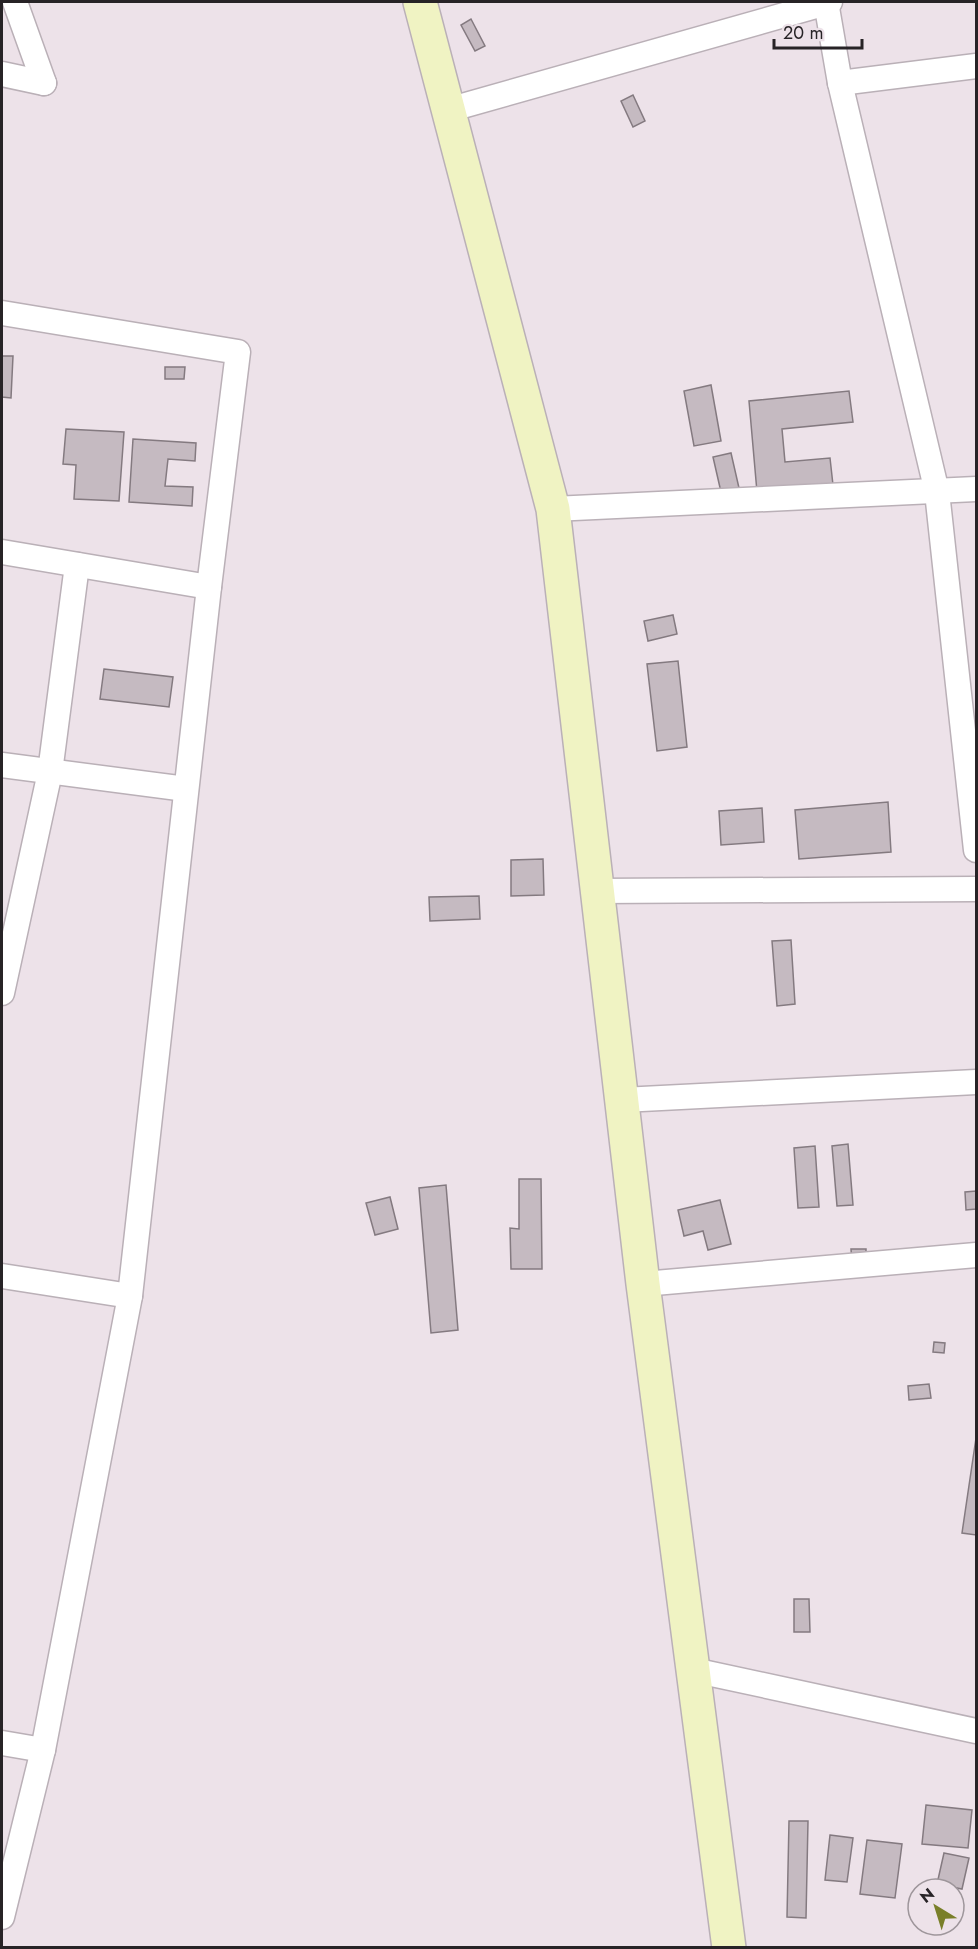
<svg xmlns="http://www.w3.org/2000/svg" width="978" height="1949" viewBox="0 0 978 1949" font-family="Jost,sans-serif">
<rect width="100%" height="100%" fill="#ede2e9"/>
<g fill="#c5bac1" stroke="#847a80" stroke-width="1.5">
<path d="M471,19L485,46L475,51L461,25Z"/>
<path d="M633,95L645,121L633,127L621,101Z"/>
<path d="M2,356H13L11,398L2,397Z"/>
<path d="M165,367H185L184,379H165Z"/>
<path d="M711,385L721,441L694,446L684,391Z"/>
<path d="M849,391L853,422L782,429L785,462L830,458L833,485L757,492L749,401Z"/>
<path d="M66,429L124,432L119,501L74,499L76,465L63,464Z"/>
<path d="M133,439L196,443L195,461L168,459L165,486L193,487L192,506L129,502Z"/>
<path d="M731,453L739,488L721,492L713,457Z"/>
<path d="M673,615L677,634L648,641L644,621Z"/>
<path d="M678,661L687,747L657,751L647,664Z"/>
<path d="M104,669L173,677L169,707L100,699Z"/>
<path d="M888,802L891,852L799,859L795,810Z"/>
<path d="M762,808L764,842L721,845L719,811Z"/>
<path d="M543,859L544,895L511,896V860Z"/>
<path d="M479,896L480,919L430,921L429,897Z"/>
<path d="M791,940L795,1004L777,1006L772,941Z"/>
<path d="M848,1144L853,1205L837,1206L832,1146Z"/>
<path d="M815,1146L819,1207L798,1208L794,1148Z"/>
<path d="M519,1179H541L542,1269H511L510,1228L519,1229Z"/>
<path d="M446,1185L458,1330L431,1333L419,1188Z"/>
<path d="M976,1191V1209L966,1210L965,1192Z"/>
<path d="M390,1197L398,1229L375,1235L366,1203Z"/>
<path d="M720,1200L731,1244L708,1250L703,1231L684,1236L678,1210Z"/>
<path d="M851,1249H866V1262L852,1263Z"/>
<path d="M934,1342L945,1343L944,1353L933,1352Z"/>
<path d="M929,1384L931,1398L909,1400L908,1386Z"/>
<path d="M976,1438V1535L962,1533Z"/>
<path d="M794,1599H809L810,1632H794Z"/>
<path d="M926,1805L972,1810L968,1848L922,1844Z"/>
<path d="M789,1821H808L806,1918L787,1917Z"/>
<path d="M830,1835L853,1838L847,1882L825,1880Z"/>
<path d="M867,1840L902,1844L895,1898L860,1894Z"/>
<path d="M944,1853L969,1858L962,1889L937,1884Z"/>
</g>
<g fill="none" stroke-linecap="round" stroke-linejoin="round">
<defs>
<g id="street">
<path d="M15,2L44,83"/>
<path d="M826,2L840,83L937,492L976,850"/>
<path d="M2,74L44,83"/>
<path d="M840,83L976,66"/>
<path d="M448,110L830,2"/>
<path d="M2,313L238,352L209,587L130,1296L43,1750L2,1917"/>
<path d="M553,509L976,489"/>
<path d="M2,552L209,587"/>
<path d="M2,765L186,789"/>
<path d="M597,891L976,889"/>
<path d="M2,993L50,772L77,565"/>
<path d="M622,1100L976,1082"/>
<path d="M2,1276L130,1296"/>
<path d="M643,1284L976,1255"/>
<path d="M693,1670L976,1731"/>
<path d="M2,1743L43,1750"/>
</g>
<path id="secondary" d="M420,2L553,509L643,1284L729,1948"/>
</defs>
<use href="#street" stroke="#bab0b7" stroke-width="27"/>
<use href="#secondary" stroke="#bab0b7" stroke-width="36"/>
<use href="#street" stroke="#fff" stroke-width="24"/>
<use href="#secondary" stroke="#f0f3c3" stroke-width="33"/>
</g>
<rect width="978" height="1949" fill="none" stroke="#272326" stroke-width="6"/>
<g transform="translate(936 1907) rotate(322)"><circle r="28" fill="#ede2e9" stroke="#9e969b" stroke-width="1.5"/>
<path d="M0-4.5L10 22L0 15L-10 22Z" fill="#797f29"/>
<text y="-9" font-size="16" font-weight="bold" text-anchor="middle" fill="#272326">N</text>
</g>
<path d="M774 39v9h88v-9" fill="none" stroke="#272326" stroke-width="3"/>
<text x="783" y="39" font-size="18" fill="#272326" stroke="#ede2e9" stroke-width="4.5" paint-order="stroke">20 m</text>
</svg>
